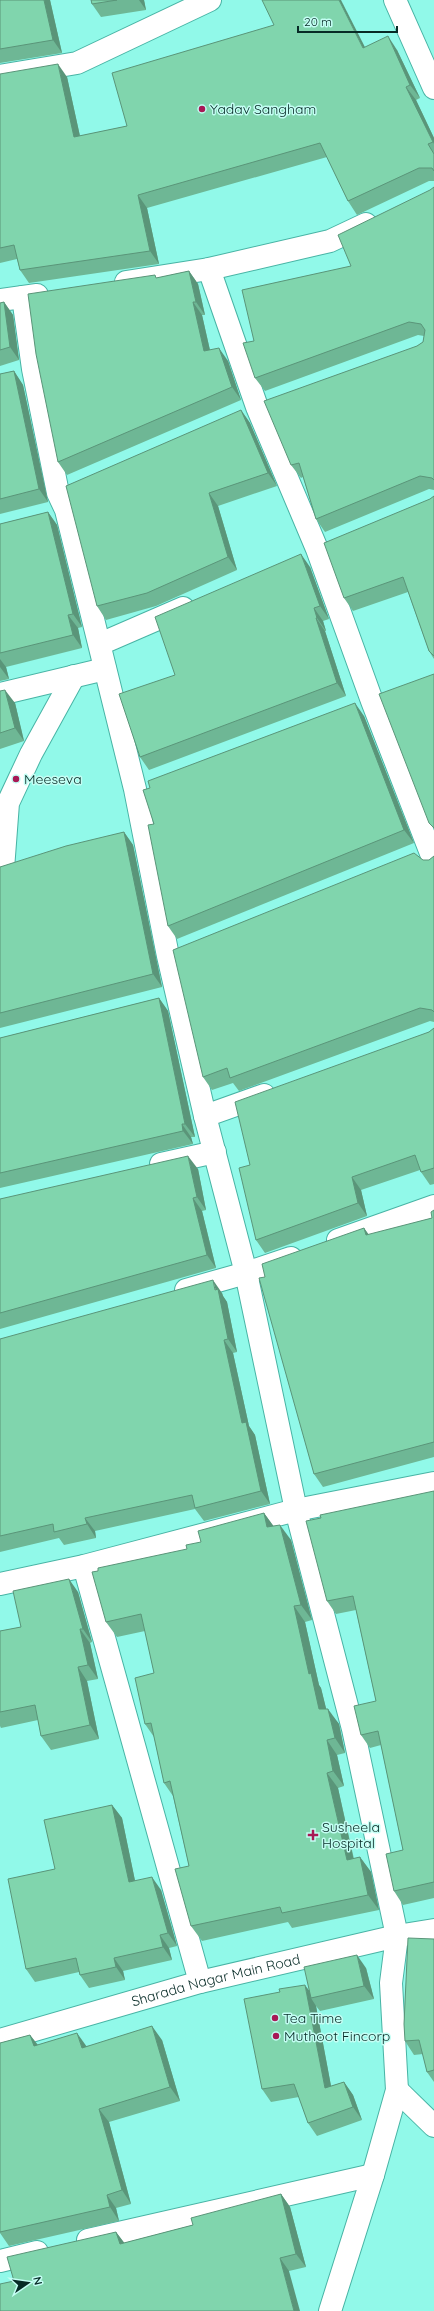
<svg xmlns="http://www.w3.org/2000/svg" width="434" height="2311" viewBox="0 0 434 2311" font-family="Quicksand,sans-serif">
<rect width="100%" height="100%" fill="#91f9e9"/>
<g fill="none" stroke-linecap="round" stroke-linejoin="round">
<defs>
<g id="street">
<path d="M395,0L434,88"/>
<path d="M0,76L77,63L210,0"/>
<path d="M209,269L257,407L317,549L372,701L434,861"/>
<path d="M126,282L209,269L330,241L366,224"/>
<path d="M23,297L33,369L58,493L66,510L135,789L168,956L205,1116L246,1273L296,1510L353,1729L397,1936L391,1983L397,2090L373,2175L330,2311"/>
<path d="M0,300L37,295"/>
<path d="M100,644L183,608"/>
<path d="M0,694L105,669"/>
<path d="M3,869L8,803L31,754L74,676"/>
<path d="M205,1116L264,1095"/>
<path d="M161,1164L215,1152"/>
<path d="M338,1240L434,1206"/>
<path d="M186,1290L246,1273L291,1258"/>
<path d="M84,1566L200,1982"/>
<path d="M0,1584L84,1566L296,1510L434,1483"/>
<path id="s1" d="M0,2040L200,1982L397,1936L434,1930"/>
<path d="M397,2090L434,2126"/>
<path d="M88,2240L373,2175"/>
<path d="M0,2261L37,2252"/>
</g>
</defs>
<use href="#street" stroke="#48b4a5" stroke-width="24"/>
<use href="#street" stroke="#fff" stroke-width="22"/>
</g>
<g fill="#6eb795">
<path d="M0,0H50L62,53L0,63Z"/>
<path d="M91,0H144L146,10L101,17L92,4Z"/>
<path d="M365,47L397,50L420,98L416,100L434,138V181H429L357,215L348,201L327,157L147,208L159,264L29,283L20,270L17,259L0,263V74L67,77L80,136L127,126Z"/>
<path d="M434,187V490L429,489L325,532L316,519L303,477L301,478L291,465L417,346L423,342L424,336L418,335L265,391L255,378L254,341L351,266Z"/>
<path d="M189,271L198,284L205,315H202L210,350L228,361L241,400L67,475L58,462L157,278Z"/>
<path d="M4,302L13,315L19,360L0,366V303Z"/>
<path d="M14,371L23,385L48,502L0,514V374Z"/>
<path d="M241,410L250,423L277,486L218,506L237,570L156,606L106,620L97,606Z"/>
<path d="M434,496V659L429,651L408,592L353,611L344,598L430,499Z"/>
<path d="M48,512L57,525L82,627L78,628L82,648L6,667L9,679L0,681V524Z"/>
<path d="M310,567L329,619L323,621L326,631H325L346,696L149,770L140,757L175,675Z"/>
<path d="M0,691L15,703L24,741L0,749Z"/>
<path d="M364,716L414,843L177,939L168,926L154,824Z"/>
<path d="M124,832L133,845L162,987L0,1028V867Z"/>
<path d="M434,856V1022L430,1021L239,1091L233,1083L212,1090L203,1077L423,860H429Z"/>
<path d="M159,998L168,1011L195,1137H191L193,1144L0,1188V1038Z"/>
<path d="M434,1028V1184L430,1185L421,1172L420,1170L361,1190L367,1216L265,1253L256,1240L250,1165Z"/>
<path d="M198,1169L206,1210L202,1211L216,1268L0,1329V1199Z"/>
<path d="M434,1210V1457L323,1487L314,1474L265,1277L364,1228L369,1235L432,1218Z"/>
<path d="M222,1293L223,1296L227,1302L237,1352L233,1353L249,1426L255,1435L270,1504L204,1521L195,1509L95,1531L96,1538L64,1545L59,1538L0,1552V1339Z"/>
<path d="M434,1491V1898L403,1905L394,1891L403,1850L381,1745L370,1748L361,1735L376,1701L356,1610L336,1614L327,1601Z"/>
<path d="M264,1513L273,1526L291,1540L312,1620L305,1622L319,1685L321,1688L326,1709L339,1724L345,1753L337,1755L344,1786L338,1788L354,1859L360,1857L371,1872L379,1910L292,1928L288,1922L202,1941L191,1926L189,1866L173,1796L164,1783L154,1737L145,1724L154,1673L145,1631L117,1637L106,1622L187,1549Z"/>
<path d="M78,1592L92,1642L90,1643L98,1679L87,1681L99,1739L51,1750L41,1736L38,1720L1,1728L0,1726V1631L21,1627Z"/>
<path d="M112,1805L122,1818L135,1881L161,1890L177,1946L169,1948L172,1960L123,1971L125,1980L89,1988L80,1975L79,1972L35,1982L26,1969L55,1869Z"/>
<path d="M434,1939V2082L427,2072L423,2054L414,2055L405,2041Z"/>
<path d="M366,1968L374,1999L320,2011L316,2006L331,2086L344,2082L353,2095L362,2120L317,2136L308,2123L299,2097L271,2102L262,2089L309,1990Z"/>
<path d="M30,2035L38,2045L86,2046L162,2040L180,2101L109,2122L131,2204L116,2208L119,2221L9,2246L0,2233V2043Z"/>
<path d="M281,2194L290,2207L306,2267L289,2271L14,2281L116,2232L124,2243L193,2225Z"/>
</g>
<g fill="#5a9579">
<path d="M44,0H50L62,53L53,40Z"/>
<path d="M139,0H144L146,10Z"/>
<path d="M339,0H341L372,61L363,48Z"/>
<path d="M388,36L397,50L420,98L410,85Z"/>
<path d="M58,64L67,77L83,150L74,137Z"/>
<path d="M406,87L416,100L434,138V144Z"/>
<path d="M138,195L147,208L159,264L150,251Z"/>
<path d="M189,271L198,284L205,315L196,302Z"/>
<path d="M4,302L13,315L19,360L10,347Z"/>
<path d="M193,302L202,315L213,364L204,351Z"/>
<path d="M219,348L228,361L241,400L232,387Z"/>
<path d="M14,371L23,385L48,502L39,489Z"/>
<path d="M241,410L250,423L277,486L268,473Z"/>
<path d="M209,493L218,506L237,570L228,557Z"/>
<path d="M48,512L57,525L82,627L73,614Z"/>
<path d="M301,554L310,567L329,619L320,606Z"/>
<path d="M314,608L323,621L326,631L317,618Z"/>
<path d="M68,615L78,628L82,648L73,635Z"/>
<path d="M316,618L325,631L346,696L337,683Z"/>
<path d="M0,659L6,667L9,679L0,667Z"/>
<path d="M5,690L15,703L24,741L15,728Z"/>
<path d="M355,703L364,716L414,843L404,830Z"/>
<path d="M124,832L133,845L162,987L153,974Z"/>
<path d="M159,998L168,1011L195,1137L185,1124Z"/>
<path d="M182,1124L191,1137L193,1144L183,1131Z"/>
<path d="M188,1156L198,1169L206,1210L197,1197Z"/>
<path d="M352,1177L361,1190L367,1216L358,1203Z"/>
<path d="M193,1198L202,1211L216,1268L207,1255Z"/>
<path d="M364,1228L373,1241L366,1235Z"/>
<path d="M213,1280L222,1293L223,1296L227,1302L237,1352L228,1339Z"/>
<path d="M224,1340L233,1353L249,1426L255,1435L270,1504L261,1491L242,1423Z"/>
<path d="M264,1513L275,1528L267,1527Z"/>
<path d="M85,1518L95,1531L96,1538L87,1524Z"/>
<path d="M280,1525L291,1540L312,1620L301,1605Z"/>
<path d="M69,1579L78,1592L92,1642L83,1629Z"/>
<path d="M294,1606L305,1622L319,1685L321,1688L330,1724L319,1709L309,1674Z"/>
<path d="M80,1629L90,1643L98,1679L88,1665Z"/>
<path d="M78,1667L87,1681L99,1739L90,1725Z"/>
<path d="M328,1709L339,1724L345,1753L335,1738Z"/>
<path d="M327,1740L337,1755L344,1786L333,1771Z"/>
<path d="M327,1773L338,1788L357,1875L347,1860Z"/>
<path d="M112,1805L122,1818L138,1895L129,1882Z"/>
<path d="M360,1857L371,1872L379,1910L368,1895Z"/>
<path d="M152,1877L161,1890L177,1946L168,1933Z"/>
<path d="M160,1935L169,1948L172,1960L163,1947Z"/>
<path d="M357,1955L366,1968L374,1999L364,1986Z"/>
<path d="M114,1958L123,1971L125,1980L116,1967Z"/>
<path d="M305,1985L314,1997L311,1998L316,2006L334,2102L325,2088Z"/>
<path d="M152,2026L162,2040L180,2101L170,2087Z"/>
<path d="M77,2033L87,2047L82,2048Z"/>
<path d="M30,2035L40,2048L34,2046Z"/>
<path d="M344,2082L353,2095L362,2120L353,2107Z"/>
<path d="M99,2109L109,2122L131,2204L122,2190Z"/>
<path d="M281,2194L290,2207L306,2267L296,2254Z"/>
<path d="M107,2195L116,2208L119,2221L110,2207Z"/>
<path d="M116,2232L126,2245L120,2244Z"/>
<path d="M280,2258L289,2271L300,2311H294Z"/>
</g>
<g fill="#80d5ad" stroke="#5a9579">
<path d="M0,0H44L53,40L0,49Z"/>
<path d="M91,0H117L92,4Z"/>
<path d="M262,0H339L363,48L388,36L410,85L406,87L433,142L428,144L434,154V171L432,168H419L348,201L320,143L138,195L150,251L20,270L14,245L0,248V74L58,64L74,137L127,126L112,73L274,25Z"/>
<path d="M434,187V480L432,478L420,476L316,519L299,463L291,465L264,401L417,346L423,342L425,330L421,324L409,322L255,378L243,343L254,341L242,290L351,266L338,235L430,190Z"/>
<path d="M189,271L196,302H193L204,351L219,348L232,387L58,462L36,354L28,294L155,275L156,278Z"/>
<path d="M4,302L10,347L0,350V303Z"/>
<path d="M14,371L39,489L0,499V374Z"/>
<path d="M241,410L268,473L209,493L228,557L147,593L97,606L66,486Z"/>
<path d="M434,496V656L429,651L403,577L344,598L324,543L430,499Z"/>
<path d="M48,512L73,614L68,615L73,635L0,653V524Z"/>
<path d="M301,554L320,606L314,608L317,618H316L337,683L140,757L119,694L175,675L155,617Z"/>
<path d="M434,674V828L429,823L379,694Z"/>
<path d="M5,690L15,728L0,733V691Z"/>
<path d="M355,703L404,830L168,926L148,825L154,824L143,790L150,788L148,781Z"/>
<path d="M124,832L153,974L0,1013V867L66,846Z"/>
<path d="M414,853L423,860H429L434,856V1012L432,1010L420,1008L230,1078L227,1068L203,1077L173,950Z"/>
<path d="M159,998L185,1124H182L183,1131L0,1173V1038Z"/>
<path d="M434,1028V1168L421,1172L415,1155L352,1177L358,1203L256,1240L239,1168L250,1165L235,1102L429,1032Z"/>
<path d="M188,1156L197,1197L193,1198L207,1255L0,1313V1199Z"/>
<path d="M434,1210V1442L314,1474L259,1278L265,1277L262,1264L364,1228L366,1235L432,1218L431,1212Z"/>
<path d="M213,1280L215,1290L218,1289L228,1339L224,1340L242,1423L246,1422L261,1491L195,1508L192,1495L85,1518L87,1524L54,1532L53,1524L0,1536V1339Z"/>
<path d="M434,1491V1882L394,1891L386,1854L403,1850L378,1731L361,1735L354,1706L376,1701L353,1596L327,1601L306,1521L321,1518L320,1515Z"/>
<path d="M264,1513L267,1527L280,1525L301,1605L294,1606L309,1674L311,1673L319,1709H328L335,1738L327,1740L333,1771L327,1773L347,1860L360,1857L368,1895L282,1913L280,1907L191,1926L175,1869L189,1866L170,1781L164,1783L151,1723L145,1724L135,1678L154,1673L141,1614L106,1622L92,1572L98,1571V1568L187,1549L186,1545L201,1542L198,1531Z"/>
<path d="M69,1579L83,1629H80L88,1665L78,1667L90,1725L41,1736L35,1705L0,1712V1631L21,1627L13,1591Z"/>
<path d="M112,1805L129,1882L152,1877L168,1933L160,1935L163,1947L114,1958L116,1967L80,1975L76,1958L26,1969L8,1879L55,1869L44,1820Z"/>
<path d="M408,1938L434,1939V2070L427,2072L419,2040L405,2041L404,2024Z"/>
<path d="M357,1955L364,1986L311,1998L304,1967Z"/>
<path d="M305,1985L325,2088L344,2082L353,2107L308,2123L294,2084L262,2089L244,1999L280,1992L279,1989Z"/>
<path d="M152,2026L170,2087L99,2109L122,2190L107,2195L110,2207L0,2232V2043L30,2035L34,2046L77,2033L82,2048Z"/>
<path d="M281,2194L296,2254L280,2258L294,2311H0V2284L14,2281L7,2257L116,2232L120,2244L193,2225L191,2218Z"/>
</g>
<g fill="#a81855" stroke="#c4fef4" stroke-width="1.5">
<circle cx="202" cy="109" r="4"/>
<circle cx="16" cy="779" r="4"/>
<path d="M311 1829h4v4h4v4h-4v4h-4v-4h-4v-4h4z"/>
<circle cx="275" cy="2018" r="4"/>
<circle cx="276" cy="2036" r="4"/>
</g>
<g text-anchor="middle" stroke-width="3" stroke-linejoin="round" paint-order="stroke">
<g font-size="14" fill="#072b26" stroke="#c4fef4" text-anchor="start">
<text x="210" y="114">Yadav Sangham</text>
<text x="24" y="784">Meeseva</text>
<text x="322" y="1832">Susheela<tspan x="322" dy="16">Hospital</tspan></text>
<text x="283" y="2023">Tea Time</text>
<text x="284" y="2041">Muthoot Fincorp</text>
</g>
<g font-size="14" fill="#072b26" stroke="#c4fef4">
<text dy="5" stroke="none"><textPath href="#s1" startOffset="224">Sharada Nagar Main Road</textPath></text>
</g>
</g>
<g transform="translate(28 2283) rotate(77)" stroke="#c4fef4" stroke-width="3" paint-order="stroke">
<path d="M0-3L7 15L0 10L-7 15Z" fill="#072b26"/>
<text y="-6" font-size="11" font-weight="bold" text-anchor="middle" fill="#072b26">N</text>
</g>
<path d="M298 26v6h99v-6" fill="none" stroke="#072b26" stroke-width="2"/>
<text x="304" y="26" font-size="12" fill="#072b26" stroke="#c4fef4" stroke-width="3" paint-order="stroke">20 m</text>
</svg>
